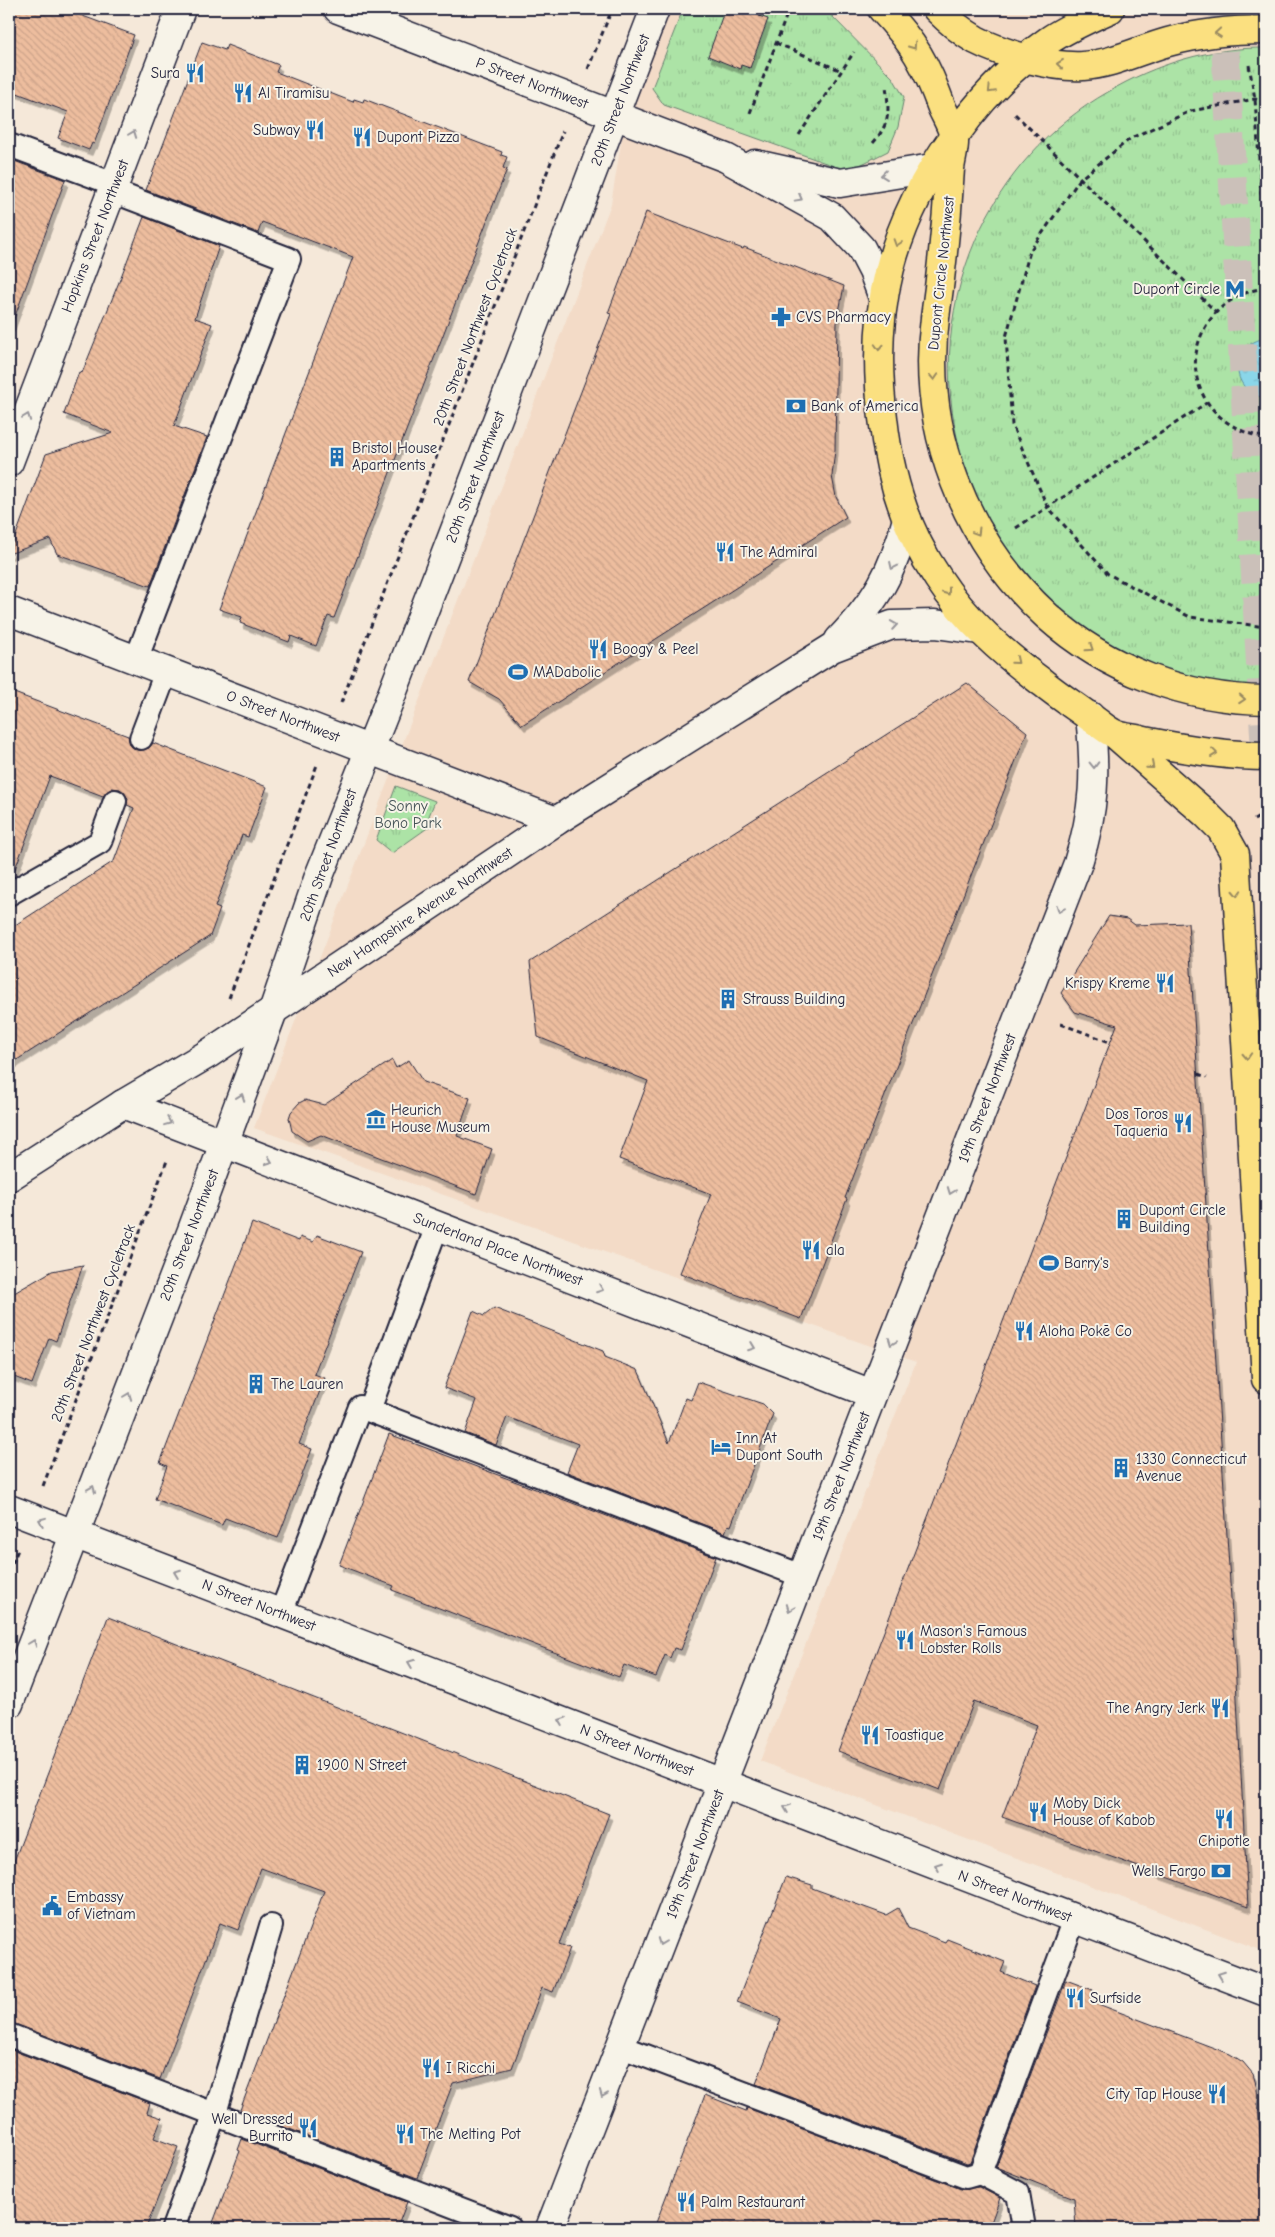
<svg xmlns="http://www.w3.org/2000/svg" width="1275" height="2237" viewBox="0 0 1275 2237" font-family="'Comic Neue',sans-serif">
<defs>
<pattern id="park-tufts" width="24" height="20" patternUnits="userSpaceOnUse" patternTransform="scale(1.25)"><rect width="24" height="20" fill="#ace3a6"/><path d="M3 7l-1-3M5 7V3M7 7l1-3M15 17l-1-3M17 17v-4M19 17l1-3" fill="none" stroke="#94c290"/></pattern>
<pattern id="water-ripples" width="26" height="14" patternUnits="userSpaceOnUse" patternTransform="scale(1.25)"><rect width="26" height="14" fill="#8ad6e9"/><path d="M2 4q2-2 4 0t4 0M15 11q2-2 4 0t4 0" fill="none" stroke="#77b7c9"/></pattern>
<pattern id="building-back-hatch" width="6" height="6" patternUnits="userSpaceOnUse" patternTransform="scale(1.25)"><rect width="6" height="6" fill="#edbd9e"/><path d="M-1 5l2 2M0 0l6 6M5-1l2 2" fill="none" stroke="#cba289"/></pattern>
<filter id="shadow"><feDropShadow dx="3" dy="5.5" stdDeviation="0" flood-color="#0004"/></filter>
</defs>
<rect width="100%" height="100%" fill="#f5e8d9"/>
<filter id="ink" filterUnits="userSpaceOnUse"><feTurbulence type="fractalNoise" baseFrequency=".02" numOctaves="2"/><feDisplacementMap in="SourceGraphic" scale="10" xChannelSelector="R" yChannelSelector="G"/><feConvolveMatrix kernelMatrix="1 2 1 2 8 2 1 2 1" color-interpolation-filters="sRGB"/></filter>
<g filter="url(#ink)">
<path fill="#f3dbc7" d="M656,9H1266V1952L760,1761L916,1362L254,1128L611,204L634,65Z"/>
<g fill="url(#park-tufts)" stroke="#678270">
<path d="M683,9H825L893,78L904,97L898,127L888,151L848,171L664,105L652,88Z"/>
<path d="M1266,48V689C1212,686 1155,673 1108,645C968,561 911,389 976,239C1003,177 1050,125 1108,92C1155,64 1211,47 1266,48Z"/>
<path d="M396,786L435,801L429,816L433,824L392,853L376,840Z"/>
</g>
<path fill="url(#water-ripples)" stroke="#608ea3" d="M1266,338V398H1265C1228,391 1229,344 1266,338Z"/>
<g fill="url(#building-back-hatch)" stroke="#22223b" filter="url(#shadow)">
<path d="M9,9H64L134,35L94,144L92,143L89,150L58,138L68,112L9,90Z"/>
<path d="M725,9H761L759,16L768,19L750,68L741,65L740,69L708,56Z"/>
<path d="M202,42L225,50L227,45L279,65L276,72L353,102L354,99L363,102L364,99L502,152L501,155L507,157L503,168L507,169L334,618L328,616L316,646L291,636L289,642L240,623L242,617L219,609L353,257L262,222L258,233L146,190Z"/>
<path d="M9,159L65,180L11,327L9,326Z"/>
<path d="M646,212L743,249L744,247L844,286L837,322L835,450L832,476L836,497L846,517L522,725L499,699L469,682L611,314L608,313Z"/>
<path d="M144,217L219,246L195,318L212,324L174,426L207,437L150,586L57,554L50,539L9,554L46,454L113,433L64,414L79,372L82,373L119,282Z"/>
<path d="M967,683L1027,732L845,1198L847,1199L801,1319L680,1273L711,1194L619,1159L648,1081L538,1037L530,962Z"/>
<path d="M9,691L128,736L131,746L137,750L149,748L153,743L267,787L248,837L242,835L215,907L220,909L210,936L9,1065V929L114,861L134,808L127,805L128,798L120,789L112,788L103,796L50,776L12,877L9,876Z"/>
<path d="M1109,916L1127,919L1135,925L1188,923L1235,1661L1248,1907L1002,1817L1037,1725L974,1701L940,1790L838,1751L1117,1025L1075,1012L1061,993Z"/>
<path d="M392,1060L396,1068L409,1060L423,1082L470,1098L457,1136L492,1149L476,1194L321,1135L307,1141L292,1131L289,1118L291,1112L299,1103L305,1100L324,1105Z"/>
<path d="M252,1223L299,1241L300,1237L313,1242L317,1235L361,1252L314,1374L325,1378L299,1444L312,1449L278,1538L225,1518L222,1525L155,1499L167,1466L160,1463Z"/>
<path d="M83,1265L56,1341L49,1338L32,1384L9,1375V1296L52,1271Z"/>
<path d="M494,1308L603,1351L605,1357L638,1370L669,1443L686,1398L691,1400L698,1382L763,1404L773,1414L731,1526L728,1525L725,1533L567,1472L578,1444L507,1417L496,1445L465,1433L477,1400L444,1388L473,1311L484,1316Z"/>
<path d="M389,1434L716,1557L681,1650L674,1648L670,1658L665,1655L656,1677L624,1665L619,1677L392,1590L394,1586L339,1565Z"/>
<path d="M108,1617L609,1814L559,1944L570,1948L553,1992L542,1988L512,2068L453,2083L417,2178L240,2110L324,1891L261,1868L238,1930L220,1923L160,2079L9,2022V1874Z"/>
<path d="M786,1877L812,1885V1888L886,1915L898,1908L908,1928L945,1942L947,1939L1005,1962L1001,1972L1035,1986L970,2162L967,2163L756,2084L781,2019L737,2002Z"/>
<path d="M1066,1980L1093,1990L1090,2001L1230,2054L1243,2062L1253,2074L1257,2088L1266,2228H1076L1074,2198L996,2167Z"/>
<path d="M9,2049L150,2103L147,2113L162,2118L154,2138L178,2147L146,2228H9Z"/>
<path d="M705,2095L746,2111L747,2108L961,2189L979,2187L1000,2198L989,2228H654Z"/>
<path d="M242,2139L407,2202L397,2228H211L240,2151L238,2150Z"/>
</g>
<g fill="none" stroke-linecap="round" stroke-linejoin="round">
<path stroke="#cbc0b9" stroke-width="28" stroke-dasharray="28 14" stroke-linecap="butt" d="M1223,9L1266,770"/>
<defs>
<g id="service">
<path d="M9,145L114,184"/>
<path d="M112,191L289,259L136,660"/>
<path d="M141,738L166,672"/>
<path d="M9,894L100,842L115,801"/>
<path d="M369,1410L437,1226"/>
<path d="M281,1613L360,1407L802,1576"/>
<path d="M9,2035L510,2228"/>
<path d="M622,2047L966,2177L980,2173"/>
<path d="M173,2228L214,2116L271,1926"/>
<path d="M1024,2228L1018,2193L980,2173L1074,1919"/>
</g>
<g id="minor">
<path d="M9,462L181,9"/>
<path d="M9,611L556,821"/>
<path d="M123,1104L872,1394"/>
<path d="M9,1509L1266,1992"/>
</g>
<path id="tertiary" d="M9,1704L192,1230L273,1011L319,876L390,699L655,9"/>
<g id="secondary">
<path d="M338,9L726,158L832,217L861,248L873,271L883,298"/>
<path d="M755,164L840,183L932,168"/>
<path d="M839,640C877,600 893,572 907,519"/>
<path d="M9,1177L123,1104L208,1054L556,821L832,648L892,625L935,624L979,630"/>
<path d="M550,2228L1078,863C1095,809 1096,772 1090,716"/>
</g>
<g id="primary">
<path d="M882,9C914,43 926,64 942,108C946,117 953,128 954,138C955,148 951,159 950,169C947,219 942,268 935,318C920,430 965,541 1047,616C1107,670 1186,699 1266,700"/>
<path d="M937,9C948,20 962,32 976,40C1003,54 1053,68 1083,66C1113,64 1139,50 1168,42C1200,33 1233,30 1266,30"/>
<path d="M1110,9C1090,18 1067,28 1048,41C1011,67 981,99 955,135C891,224 869,309 883,418C889,474 906,531 938,578C966,621 1003,653 1043,683C1059,696 1075,706 1091,718C1098,722 1105,729 1113,733C1122,738 1135,738 1144,741C1184,749 1225,756 1266,756"/>
<path d="M1117,736L1206,814L1221,829L1235,854L1266,1379"/>
</g>
</defs>
<use href="#service" stroke="#22223b" stroke-width="26"/>
<use href="#minor" stroke="#22223b" stroke-width="31"/>
<use href="#tertiary" stroke="#22223b" stroke-width="31"/>
<use href="#secondary" stroke="#22223b" stroke-width="31"/>
<use href="#primary" stroke="#22223b" stroke-width="31"/>
<g stroke="#22223b" stroke-width="3" stroke-dasharray="5 4" stroke-linecap="butt">
<path d="M776,43L842,71"/>
<path d="M1249,65L1255,99L1266,266"/>
<path d="M588,69L612,9"/>
<path d="M1266,101L1255,99L1191,111L1131,138L1080,179L1030,251L1006,337L1012,425L1047,506L1108,574L1190,617L1266,627"/>
<path d="M750,113L789,9"/>
<path d="M1015,114L1216,312"/>
<path d="M799,135L854,52"/>
<path d="M873,143C891,122 889,111 886,86"/>
<path d="M1266,288C1199,296 1169,376 1224,420C1236,429 1251,436 1266,437"/>
<path d="M1016,528L1208,402"/>
<path d="M341,703L563,131"/>
<path d="M1254,820L1266,813"/>
<path d="M229,998L317,765"/>
<path d="M1061,1024L1110,1042"/>
<path d="M1198,1074L1207,1077"/>
<path d="M43,1486L168,1158"/>
<path d="M9,1572L19,1547"/>
<path d="M596,2228L598,2225"/>
</g>
<use href="#service" stroke="#f7f3e8" stroke-width="22"/>
<use href="#minor" stroke="#f7f3e8" stroke-width="28"/>
<use href="#tertiary" stroke="#f7f3e8" stroke-width="28"/>
<use href="#secondary" stroke="#f7f3e8" stroke-width="28"/>
<use href="#primary" stroke="#fbe080" stroke-width="28"/>
</g>
<defs><path id="oneway-chevron" d="M-2-3.5L2.5 0L-2 3.5" fill="none" stroke-width="1.6" stroke-linecap="round" stroke-linejoin="round" transform="scale(1.25)"/></defs>
<g stroke="#998a61">
<use href="#oneway-chevron" transform="translate(1218 33) rotate(175)"/>
<use href="#oneway-chevron" transform="translate(913 46) rotate(55)"/>
<use href="#oneway-chevron" transform="translate(1060 64) rotate(-174)"/>
<use href="#oneway-chevron" transform="translate(991 90) rotate(134)"/>
<use href="#oneway-chevron" transform="translate(897 243) rotate(108)"/>
<use href="#oneway-chevron" transform="translate(879 347) rotate(93)"/>
<use href="#oneway-chevron" transform="translate(934 377) rotate(87)"/>
<use href="#oneway-chevron" transform="translate(977 532) rotate(59)"/>
<use href="#oneway-chevron" transform="translate(947 592) rotate(54)"/>
<use href="#oneway-chevron" transform="translate(1090 648) rotate(33)"/>
<use href="#oneway-chevron" transform="translate(1016 661) rotate(39)"/>
<use href="#oneway-chevron" transform="translate(1242 699) rotate(4)"/>
<use href="#oneway-chevron" transform="translate(1214 753) rotate(7)"/>
<use href="#oneway-chevron" transform="translate(1151 766) rotate(41)"/>
<use href="#oneway-chevron" transform="translate(1237 893) rotate(87)"/>
<use href="#oneway-chevron" transform="translate(1247 1056) rotate(87)"/>
</g>
<g stroke="#97959a">
<use href="#oneway-chevron" transform="translate(133 134) rotate(-69)"/>
<use href="#oneway-chevron" transform="translate(884 175) rotate(173)"/>
<use href="#oneway-chevron" transform="translate(799 198) rotate(29)"/>
<use href="#oneway-chevron" transform="translate(27 417) rotate(-69)"/>
<use href="#oneway-chevron" transform="translate(893 566) rotate(115)"/>
<use href="#oneway-chevron" transform="translate(894 625) rotate(-9)"/>
<use href="#oneway-chevron" transform="translate(1094 765) rotate(89)"/>
<use href="#oneway-chevron" transform="translate(1060 909) rotate(111)"/>
<use href="#oneway-chevron" transform="translate(241 1097) rotate(-70)"/>
<use href="#oneway-chevron" transform="translate(168 1122) rotate(22)"/>
<use href="#oneway-chevron" transform="translate(269 1161) rotate(21)"/>
<use href="#oneway-chevron" transform="translate(951 1191) rotate(111)"/>
<use href="#oneway-chevron" transform="translate(600 1289) rotate(21)"/>
<use href="#oneway-chevron" transform="translate(892 1342) rotate(111)"/>
<use href="#oneway-chevron" transform="translate(752 1347) rotate(21)"/>
<use href="#oneway-chevron" transform="translate(128 1396) rotate(-69)"/>
<use href="#oneway-chevron" transform="translate(92 1489) rotate(-68)"/>
<use href="#oneway-chevron" transform="translate(42 1521) rotate(-158)"/>
<use href="#oneway-chevron" transform="translate(177 1573) rotate(-159)"/>
<use href="#oneway-chevron" transform="translate(790 1608) rotate(111)"/>
<use href="#oneway-chevron" transform="translate(33 1643) rotate(-69)"/>
<use href="#oneway-chevron" transform="translate(411 1663) rotate(-159)"/>
<use href="#oneway-chevron" transform="translate(562 1721) rotate(-159)"/>
<use href="#oneway-chevron" transform="translate(787 1808) rotate(-159)"/>
<use href="#oneway-chevron" transform="translate(938 1866) rotate(-159)"/>
<use href="#oneway-chevron" transform="translate(661 1942) rotate(111)"/>
<use href="#oneway-chevron" transform="translate(1221 1975) rotate(-159)"/>
<use href="#oneway-chevron" transform="translate(603 2094) rotate(112)"/>
</g>
</g>
<defs>
<symbol id="restaurant-bare" viewBox="-9 -9 18 18"><path d="M-5-6h1v4h1v-4h1v4h1v-4h1v5L-1.5 .5V6h-2V.5L-5-1ZM5-6V6H3V1.5H1.5Q1.5-4 5-6Z" fill="#1f6fb2" stroke="#f7f3e8" stroke-width="2.5" paint-order="stroke"/></symbol>
<symbol id="metro-bare" viewBox="-9 -9 18 18"><path d="M-5.5 5V-5H-3L0 0L3-5H5.5V5H3V-.5L0 4L-3-.5V5Z" fill="#1f6fb2" stroke="#f7f3e8" stroke-width="2.5" paint-order="stroke"/></symbol>
<symbol id="pharmacy-bare" viewBox="-9 -9 18 18"><path d="M-2-6h4v4h4v4h-4v4h-4v-4h-4v-4h4Z" fill="#1f6fb2" stroke="#f7f3e8" stroke-width="2.5" paint-order="stroke"/></symbol>
<symbol id="bank-bare" viewBox="-9 -9 18 18"><path d="M-6-4H6V4H-6ZM0-2.3a2.3 2.3 0 1 0 0 4.6a2.3 2.3 0 1 0 0-4.6Z" fill="#1f6fb2" stroke="#f7f3e8" stroke-width="2.5" paint-order="stroke"/></symbol>
<symbol id="building-bare" viewBox="-9 -9 18 18"><path d="M-4-6H4V6H1V3H-1V6H-4ZM-2.5-4.3h1.7v1.8h-1.7ZM.8-4.3h1.7v1.8H.8ZM-2.5-1h1.7V.8h-1.7ZM.8-1h1.7V.8H.8Z" fill="#1f6fb2" stroke="#f7f3e8" stroke-width="2.5" paint-order="stroke"/></symbol>
<symbol id="stadium-bare" viewBox="-9 -9 18 18"><path d="M0-5a6.5 5 0 1 0 0 10a6.5 5 0 1 0 0-10ZM-3.5-1.8h7v3.6h-7Z" fill="#1f6fb2" stroke="#f7f3e8" stroke-width="2.5" paint-order="stroke"/></symbol>
<symbol id="museum-bare" viewBox="-9 -9 18 18"><path d="M0-6L6-3V-2H-6V-3ZM-5-1h2V3h-2ZM-1-1h2V3h-2ZM3-1h2V3H3ZM-6 4H6V6H-6Z" fill="#1f6fb2" stroke="#f7f3e8" stroke-width="2.5" paint-order="stroke"/></symbol>
<symbol id="hotel-bare" viewBox="-9 -9 18 18"><path d="M-6-4.5h1.5V1H6V5H4.5V3h-9V5H-6ZM-4 0a1.8 1.8 0 1 1 3.6 0ZM.5 0V-2.5h3Q6-2.5 6 0Z" fill="#1f6fb2" stroke="#f7f3e8" stroke-width="2.5" paint-order="stroke"/></symbol>
<symbol id="civic-bare" viewBox="-9 -9 18 18"><path d="M-.6-6.5H3V-4.5H.6V-3L4-1V1h2V6H-6V1h2V-1L-.6-3ZM-1.2 2.5V6h2.4V2.5Z" fill="#1f6fb2" stroke="#f7f3e8" stroke-width="2.5" paint-order="stroke"/></symbol>
</defs>
<g fill-rule="evenodd">
<use href="#restaurant-bare" x="181" y="59" width="28" height="28"/>
<use href="#restaurant-bare" x="229" y="79" width="28" height="28"/>
<use href="#restaurant-bare" x="301" y="116" width="28" height="28"/>
<use href="#restaurant-bare" x="348" y="123" width="28" height="28"/>
<use href="#metro-bare" x="1221" y="275" width="28" height="28"/>
<use href="#pharmacy-bare" x="767" y="303" width="28" height="28"/>
<use href="#bank-bare" x="782" y="392" width="28" height="28"/>
<use href="#building-bare" x="323" y="443" width="28" height="28"/>
<use href="#restaurant-bare" x="711" y="538" width="28" height="28"/>
<use href="#restaurant-bare" x="584" y="635" width="28" height="28"/>
<use href="#stadium-bare" x="504" y="658" width="28" height="28"/>
<use href="#restaurant-bare" x="1151" y="969" width="28" height="28"/>
<use href="#building-bare" x="714" y="985" width="28" height="28"/>
<use href="#museum-bare" x="362" y="1105" width="28" height="28"/>
<use href="#restaurant-bare" x="1169" y="1109" width="28" height="28"/>
<use href="#building-bare" x="1110" y="1205" width="28" height="28"/>
<use href="#restaurant-bare" x="797" y="1236" width="28" height="28"/>
<use href="#stadium-bare" x="1035" y="1249" width="28" height="28"/>
<use href="#restaurant-bare" x="1010" y="1317" width="28" height="28"/>
<use href="#building-bare" x="242" y="1370" width="28" height="28"/>
<use href="#hotel-bare" x="707" y="1433" width="28" height="28"/>
<use href="#building-bare" x="1107" y="1454" width="28" height="28"/>
<use href="#restaurant-bare" x="891" y="1626" width="28" height="28"/>
<use href="#restaurant-bare" x="1206" y="1694" width="28" height="28"/>
<use href="#restaurant-bare" x="856" y="1721" width="28" height="28"/>
<use href="#building-bare" x="288" y="1751" width="28" height="28"/>
<use href="#restaurant-bare" x="1024" y="1798" width="28" height="28"/>
<use href="#restaurant-bare" x="1210" y="1805" width="28" height="28"/>
<use href="#bank-bare" x="1207" y="1857" width="28" height="28"/>
<use href="#civic-bare" x="38" y="1892" width="28" height="28"/>
<use href="#restaurant-bare" x="1061" y="1984" width="28" height="28"/>
<use href="#restaurant-bare" x="417" y="2054" width="28" height="28"/>
<use href="#restaurant-bare" x="1203" y="2080" width="28" height="28"/>
<use href="#restaurant-bare" x="294" y="2114" width="28" height="28"/>
<use href="#restaurant-bare" x="391" y="2120" width="28" height="28"/>
<use href="#restaurant-bare" x="672" y="2188" width="28" height="28"/>
</g>
<g text-anchor="middle" stroke-width="4" stroke-linejoin="round" paint-order="stroke">
<g font-size="15" fill="#22223b" stroke="#f7f3e8" text-anchor="start">
<text x="180" y="78" text-anchor="end">Sura</text>
<text x="258" y="98">Al Tiramisu</text>
<text x="300" y="135" text-anchor="end">Subway</text>
<text x="377" y="142">Dupont Pizza</text>
<text x="1220" y="294" text-anchor="end">Dupont Circle</text>
<text x="796" y="322">CVS Pharmacy</text>
<text x="811" y="411">Bank of America</text>
<text x="352" y="453">Bristol House<tspan x="352" dy="17">Apartments</tspan></text>
<text x="740" y="557">The Admiral</text>
<text x="613" y="654">Boogy &amp; Peel</text>
<text x="533" y="677">MADabolic</text>
<text x="1150" y="988" text-anchor="end">Krispy Kreme</text>
<text x="743" y="1004">Strauss Building</text>
<text x="391" y="1115">Heurich<tspan x="391" dy="17">House Museum</tspan></text>
<text x="1168" y="1119" text-anchor="end">Dos Toros<tspan x="1168" dy="17">Taqueria</tspan></text>
<text x="1139" y="1215">Dupont Circle<tspan x="1139" dy="17">Building</tspan></text>
<text x="826" y="1255">ala</text>
<text x="1064" y="1268">Barry's</text>
<text x="1039" y="1336">Aloha Pokē Co</text>
<text x="271" y="1389">The Lauren</text>
<text x="736" y="1443">Inn At<tspan x="736" dy="17">Dupont South</tspan></text>
<text x="1136" y="1464">1330 Connecticut<tspan x="1136" dy="17">Avenue</tspan></text>
<text x="920" y="1636">Mason's Famous<tspan x="920" dy="17">Lobster Rolls</tspan></text>
<text x="1205" y="1713" text-anchor="end">The Angry Jerk</text>
<text x="885" y="1740">Toastique</text>
<text x="317" y="1770">1900 N Street</text>
<text x="1053" y="1808">Moby Dick<tspan x="1053" dy="17">House of Kabob</tspan></text>
<text x="1224" y="1846" text-anchor="middle">Chipotle</text>
<text x="1206" y="1876" text-anchor="end">Wells Fargo</text>
<text x="67" y="1902">Embassy<tspan x="67" dy="17">of Vietnam</tspan></text>
<text x="1090" y="2003">Surfside</text>
<text x="446" y="2073">I Ricchi</text>
<text x="1202" y="2099" text-anchor="end">City Tap House</text>
<text x="293" y="2124" text-anchor="end">Well Dressed<tspan x="293" dy="17">Burrito</tspan></text>
<text x="420" y="2139">The Melting Pot</text>
<text x="701" y="2207">Palm Restaurant</text>
</g>
<g font-size="15" fill="#22223b" stroke="#f7f3e8">
<text transform="translate(532 83) rotate(21)" y="5">P Street Northwest</text>
<text transform="translate(620 100) rotate(-69)" y="5">20th Street Northwest</text>
<text transform="translate(95 236) rotate(-69)" y="5">Hopkins Street Northwest</text>
<text transform="translate(941 273) rotate(-84)" y="5">Dupont Circle Northwest</text>
<text transform="translate(475 327) rotate(-69)" y="5">20th Street Northwest Cycletrack</text>
<text transform="translate(475 477) rotate(-69)" y="5">20th Street Northwest</text>
<text transform="translate(283 716) rotate(21)" y="5">O Street Northwest</text>
<text transform="translate(328 855) rotate(-70)" y="5">20th Street Northwest</text>
<text transform="translate(420 912) rotate(-34)" y="5">New Hampshire Avenue Northwest</text>
<text transform="translate(987 1098) rotate(-69)" y="5">19th Street Northwest</text>
<text transform="translate(189 1235) rotate(-69)" y="5">20th Street Northwest</text>
<text transform="translate(498 1249) rotate(21)" y="5">Sunderland Place Northwest</text>
<text transform="translate(93 1323) rotate(-69)" y="5">20th Street Northwest Cycletrack</text>
<text transform="translate(841 1476) rotate(-69)" y="5">19th Street Northwest</text>
<text transform="translate(259 1605) rotate(21)" y="5">N Street Northwest</text>
<text transform="translate(637 1750) rotate(21)" y="5">N Street Northwest</text>
<text transform="translate(695 1854) rotate(-69)" y="5">19th Street Northwest</text>
<text transform="translate(1015 1896) rotate(21)" y="5">N Street Northwest</text>
</g>
<g font-size="15" fill="#445256" stroke="#f7f3e8">
<text x="408" y="811">Sonny<tspan x="408" dy="17">Bono Park</tspan></text>
</g>
</g>
<rect width="1275" height="2237" fill="none" stroke="#f7f3e8" stroke-width="30"/>
<rect x="15" y="15" width="1245" height="2207" fill="none" stroke="#22223b" stroke-width="2" filter="url(#ink)"/>
</svg>
